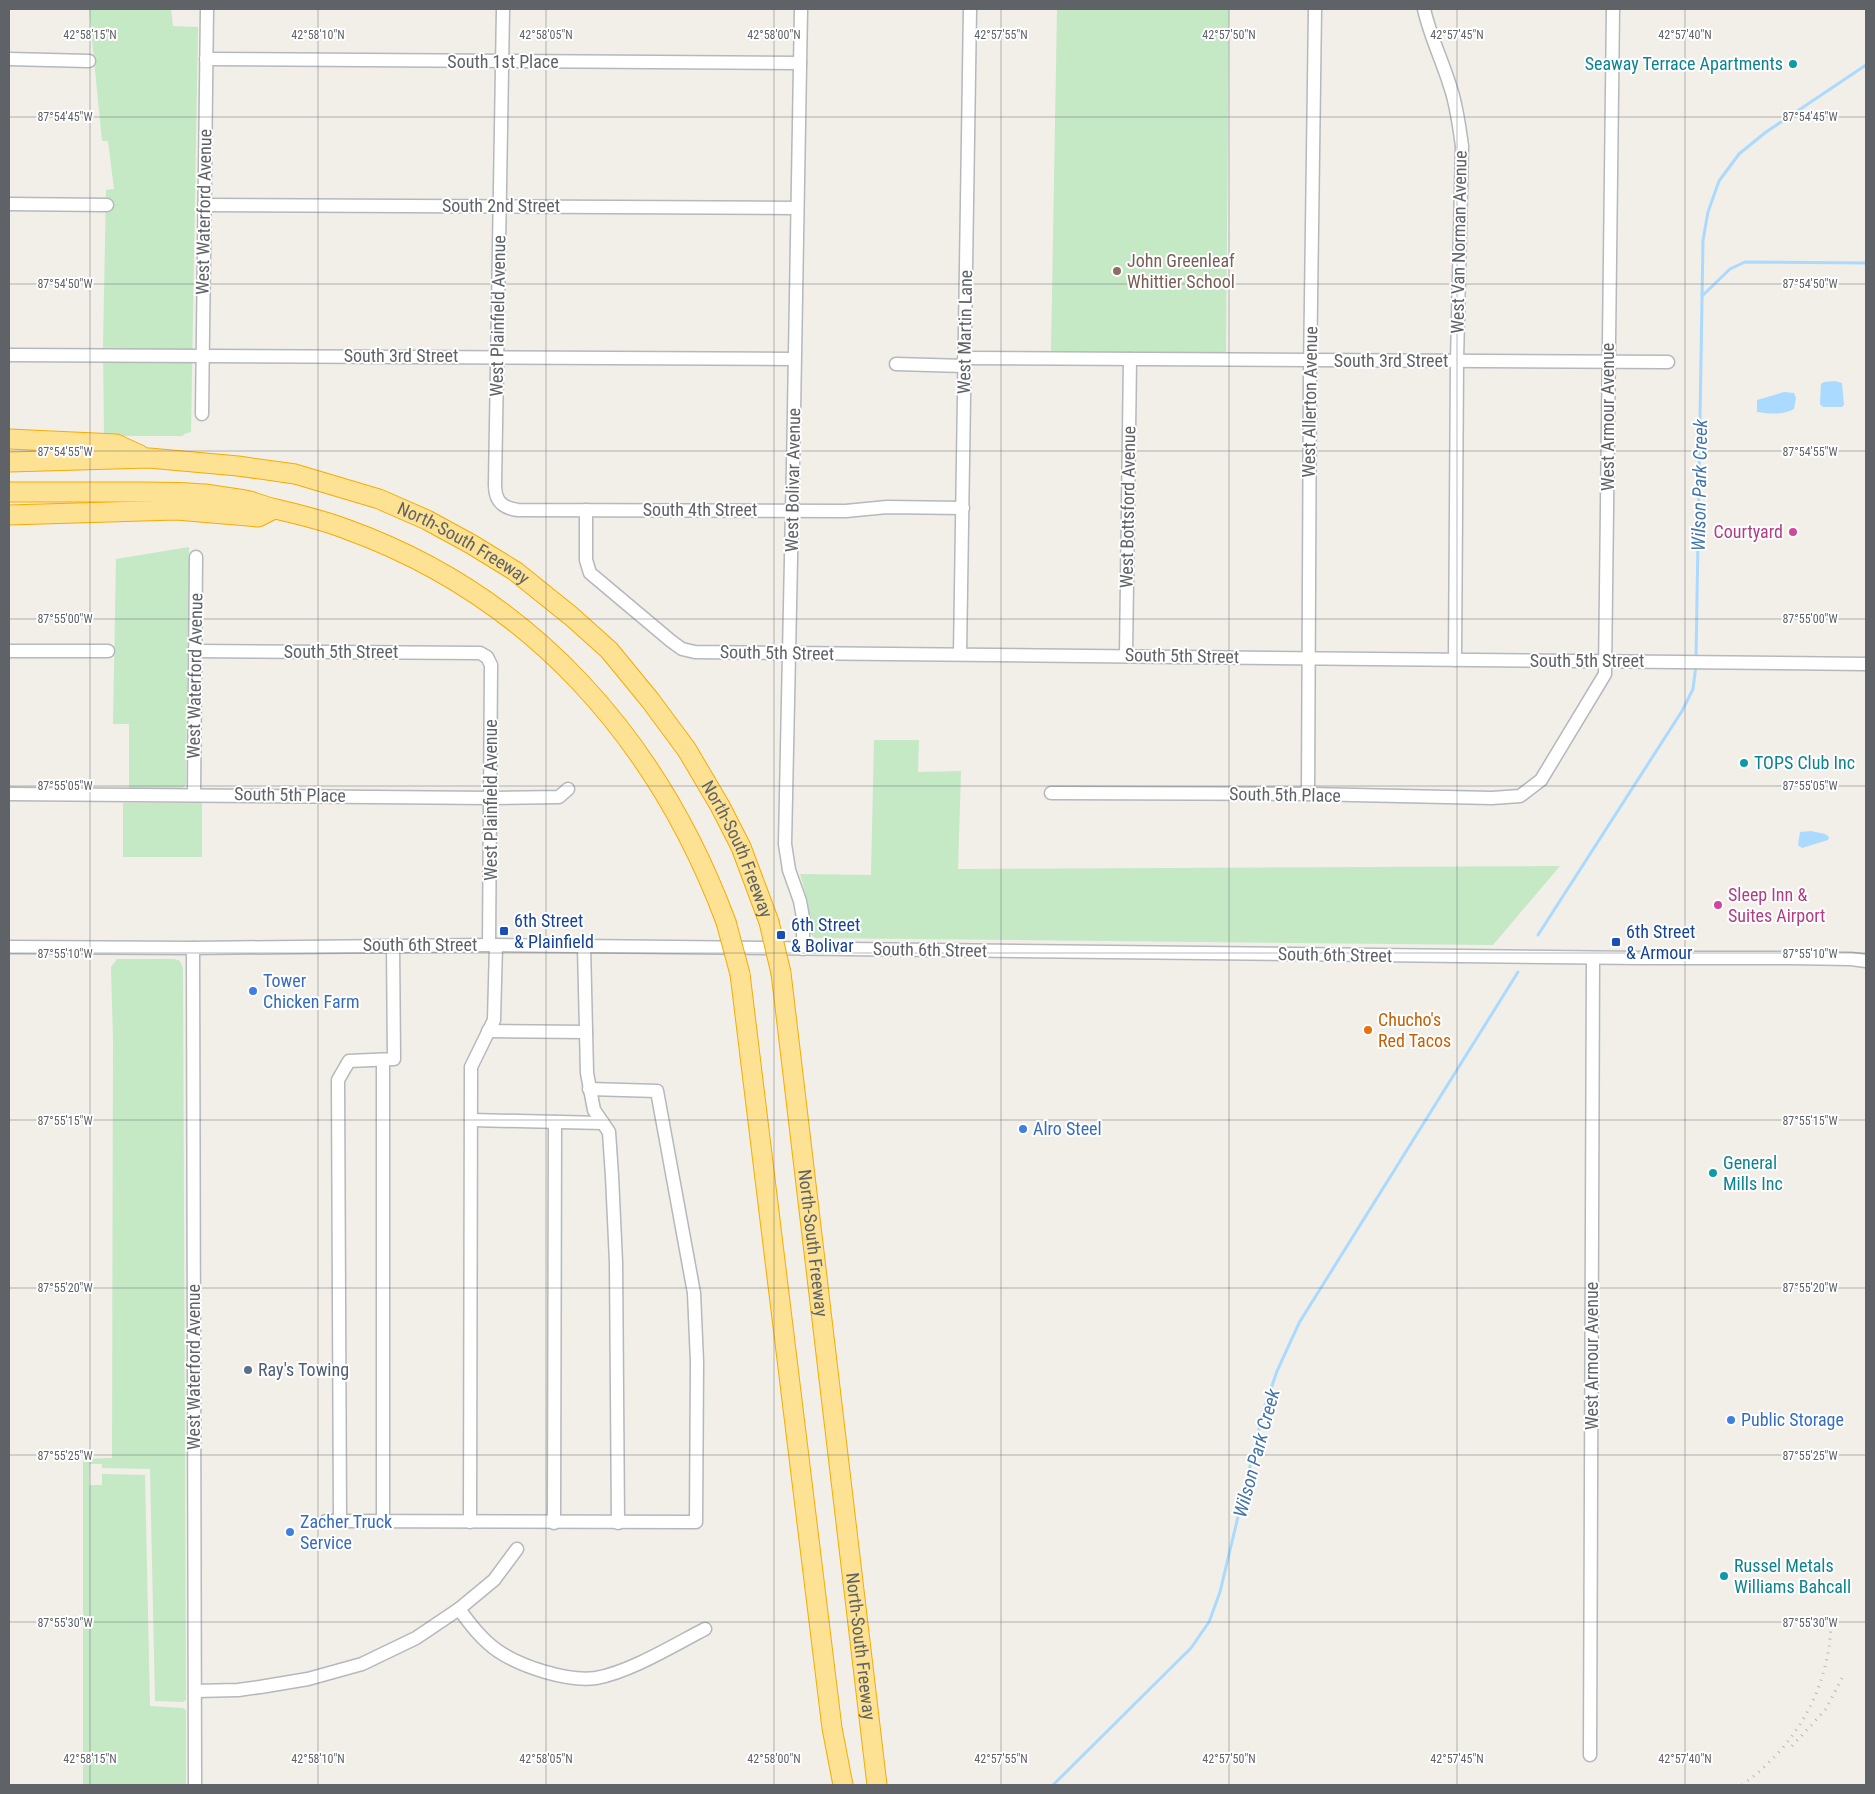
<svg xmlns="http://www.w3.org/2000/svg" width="1875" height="1794" viewBox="0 0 1875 1794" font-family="'Roboto Condensed',sans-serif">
<rect width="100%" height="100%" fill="#f1efe8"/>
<g fill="#c5e8c5">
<path d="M89,9H171L173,26L198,27L191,432L184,434L183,436H104L103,347L106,190L114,189L108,141H102Z"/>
<path d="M1057,9H1229L1226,354L1051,353Z"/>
<path d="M189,547L186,784L184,787L178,790H129V724H113L116,559Z"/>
<path d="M874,740H919L918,772L961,771L958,869L1560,866L1493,945L815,938L809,933L808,902L800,874L871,875Z"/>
<rect x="123" y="803" width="79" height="54"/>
<path d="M117,959H174L180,961L183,968L186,1700L183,1702L155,1701L150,1469L102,1468V1464H90L89,1485H102V1474L145,1475L150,1706L183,1708L186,1710V1785H83V1459L112,1458L113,1039L111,967Z"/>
</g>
<g fill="#aadaff">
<path d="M1835,381L1842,383L1844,405L1842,407H1823L1820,404L1821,384L1824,382Z"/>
<path d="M1784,392L1794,393L1796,398L1794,409C1783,415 1769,414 1757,412V400Z"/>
<path d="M1811,831L1825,834L1829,837L1828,840L1802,848L1798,845L1800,832Z"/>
</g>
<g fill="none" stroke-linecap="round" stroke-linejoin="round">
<g stroke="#aadaff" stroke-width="3">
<path d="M1702,296L1730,269L1745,262L1866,263"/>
<path d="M1696,659L1703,240L1708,212L1719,181L1739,154L1766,132L1866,65"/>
<path d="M1538,935L1682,711L1693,689L1696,665"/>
<path d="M1053,1785L1191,1648L1209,1622L1220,1592L1263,1412L1277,1371L1299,1323L1518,972"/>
</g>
<defs>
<g id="minor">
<path d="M503,9L495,485C495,501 502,508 518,510L846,511L887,507L963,508"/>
<path d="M801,9C796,287 792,566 785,844L789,870L800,901L803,918V949"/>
<path d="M1424,9C1430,36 1442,60 1450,86C1457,106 1459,126 1462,146L1457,361L1455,660"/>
<path d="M9,59L89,61"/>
<path d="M206,59L800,63"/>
<path d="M9,204L107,205"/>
<path d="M205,205L797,208"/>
<path d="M9,355L794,359"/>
<path d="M964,358L1668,362"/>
<path d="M896,364L964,366"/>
<path d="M202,414L207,9"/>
<path d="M586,510V560L590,573L671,641L682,649L695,652L1866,664"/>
<path d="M9,651H108"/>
<path d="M194,651L480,653L487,657L491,665L489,945"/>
<path d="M960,654L970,9"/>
<path d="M1126,655L1130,359"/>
<path d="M1051,793L1308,794L1492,798L1520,796L1541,780L1605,674L1613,9"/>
<path d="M9,794L491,798L559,797L568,789"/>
<path d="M1308,794L1310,373L1315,9"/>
<path d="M194,795L196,557"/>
<path d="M584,946L587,1073L594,1110L609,1132L612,1176L616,1262L618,1523"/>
<path d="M9,947L193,948L489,945L1640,958H1790L1851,959L1866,961"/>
<path d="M193,948L195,1785"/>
<path d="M488,1031L586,1032"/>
<path d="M383,1060V1522"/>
<path d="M471,1120L603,1123"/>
<path d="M326,1521L696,1522L697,1362L694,1293L657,1091L589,1089"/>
<path d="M340,1521L338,1080L349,1061L394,1059L393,945"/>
<path d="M470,1522L471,1067L494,1020L496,945"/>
<path d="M554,1523L555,1122"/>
<path d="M459,1609C470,1624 482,1640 498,1651C522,1667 568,1682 596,1678C630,1672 674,1645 705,1629"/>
<path d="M195,1691L238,1690L260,1687L308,1679L362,1664L416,1638L459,1609L494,1580L517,1549"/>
<path d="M1590,1755L1593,958"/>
</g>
<g id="highway">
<path d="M9,439L116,444L140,455"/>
<path id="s1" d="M9,462L149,458L238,466L295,474L379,499L427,520L471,544L515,571L571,616L609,650L650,700L687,750L720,806L741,847L769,922"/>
<path d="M9,492C42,492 76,492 109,492C141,492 173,491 205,494C219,496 235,498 250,501C259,504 267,507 276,509C300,515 323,520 346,529C532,596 658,740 726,922"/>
<path d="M9,515L176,510L258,517L274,509"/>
<path id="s2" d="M781,973L877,1785"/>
<path d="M740,974L832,1728L843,1785"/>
</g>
</defs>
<use href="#minor" stroke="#b5b8bc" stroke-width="15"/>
<use href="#highway" stroke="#f9ab00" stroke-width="21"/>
<use href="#minor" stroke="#fff" stroke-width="12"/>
<use href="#highway" stroke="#fde293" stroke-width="19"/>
<g stroke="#b6b7b8" stroke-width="3" stroke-dasharray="1 6" stroke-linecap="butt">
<path d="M1792,1746L1826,1709L1843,1676"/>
<path d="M1742,1785C1795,1747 1829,1690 1831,1624"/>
</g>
<defs>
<g id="highway-bridge">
<path d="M726,922L740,974"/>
<path d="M769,922L781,973"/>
</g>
</defs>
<use href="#highway-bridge" stroke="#f9ab00" stroke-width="21" stroke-linecap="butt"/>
<use href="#highway-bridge" stroke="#fde293" stroke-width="19"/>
</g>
<path fill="none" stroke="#5f6368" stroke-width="1" stroke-opacity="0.45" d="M90,9V1785M318,9V1785M546,9V1785M774,9V1785M1001,9V1785M1229,9V1785M1457,9V1785M1685,9V1785M9,117H1866M9,284H1866M9,451H1866M9,619H1866M9,786H1866M9,953H1866M9,1120H1866M9,1288H1866M9,1455H1866M9,1622H1866"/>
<g fill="#0f9aa8" stroke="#fff" stroke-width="2">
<circle cx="1793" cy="64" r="5"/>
<circle cx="1744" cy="763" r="5"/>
<circle cx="1713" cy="1173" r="5"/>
<circle cx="1724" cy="1576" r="5"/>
</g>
<circle fill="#8d6e63" stroke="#fff" stroke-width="2" cx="1117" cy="271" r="5"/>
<g fill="#d1479c" stroke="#fff" stroke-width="2">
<circle cx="1793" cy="532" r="5"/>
<circle cx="1718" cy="905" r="5"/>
</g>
<g fill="#1a4fb4" stroke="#fff" stroke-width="2">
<rect x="499" y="926" width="10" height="10" rx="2.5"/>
<rect x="776" y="930" width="10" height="10" rx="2.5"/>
<rect x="1611" y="937" width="10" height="10" rx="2.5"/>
</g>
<g fill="#3f7fe0" stroke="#fff" stroke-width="2">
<circle cx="253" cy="991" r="5"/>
<circle cx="1023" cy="1129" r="5"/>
<circle cx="1731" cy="1420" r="5"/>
<circle cx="290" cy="1532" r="5"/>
</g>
<circle fill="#e8710a" stroke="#fff" stroke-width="2" cx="1368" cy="1030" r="5"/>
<circle fill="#5c6f8a" stroke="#fff" stroke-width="2" cx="248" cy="1370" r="5"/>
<g text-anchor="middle" stroke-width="4" stroke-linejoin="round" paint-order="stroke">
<g font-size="18" fill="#5f6368" stroke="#fff">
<text x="503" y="68">South 1st Place</text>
<text x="501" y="212">South 2nd Street</text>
<text transform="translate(204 212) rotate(-89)" y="6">West Waterford Avenue</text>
<text transform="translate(1459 242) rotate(-89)" y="6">West Van Norman Avenue</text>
<text transform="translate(498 316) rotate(-89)" y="6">West Plainfield Avenue</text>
<text transform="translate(965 332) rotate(-89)" y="6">West Martin Lane</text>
<text x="401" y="362">South 3rd Street</text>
<text x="1391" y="367">South 3rd Street</text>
<text transform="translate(1310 402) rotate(-89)" y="6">West Allerton Avenue</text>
<text transform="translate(1608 417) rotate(-90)" y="6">West Armour Avenue</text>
<text transform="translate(793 480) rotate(-89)" y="6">West Bolivar Avenue</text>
<text transform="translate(1128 507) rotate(-89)" y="6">West Bottsford Avenue</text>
<text x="700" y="516">South 4th Street</text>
<text dy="6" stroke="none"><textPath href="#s1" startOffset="470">North-South Freeway</textPath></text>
<text x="341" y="658">South 5th Street</text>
<text transform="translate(777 653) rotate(1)" y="6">South 5th Street</text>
<text transform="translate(1182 656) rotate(1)" y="6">South 5th Street</text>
<text x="1587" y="667">South 5th Street</text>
<text transform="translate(195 676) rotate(-89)" y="6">West Waterford Avenue</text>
<text transform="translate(290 795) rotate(1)" y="6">South 5th Place</text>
<text transform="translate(1285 795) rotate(1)" y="6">South 5th Place</text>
<text transform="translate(491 800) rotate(-90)" y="6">West Plainfield Avenue</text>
<text dy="6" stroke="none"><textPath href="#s1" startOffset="890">North-South Freeway</textPath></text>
<text x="420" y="951">South 6th Street</text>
<text transform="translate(930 950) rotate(1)" y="6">South 6th Street</text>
<text transform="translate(1335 955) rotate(1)" y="6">South 6th Street</text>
<text dy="6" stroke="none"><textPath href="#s2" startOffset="272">North-South Freeway</textPath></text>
<text transform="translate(1592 1356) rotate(-90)" y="6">West Armour Avenue</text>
<text transform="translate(194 1367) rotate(-90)" y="6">West Waterford Avenue</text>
<text dy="6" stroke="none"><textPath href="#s2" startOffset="678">North-South Freeway</textPath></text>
</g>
<g font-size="18" fill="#0d838f" stroke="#fff" text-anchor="start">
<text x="1783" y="70" text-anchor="end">Seaway Terrace Apartments</text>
<text x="1754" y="769">TOPS Club Inc</text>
<text x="1723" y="1169">General<tspan x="1723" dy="21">Mills Inc</tspan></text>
<text x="1734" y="1572">Russel Metals<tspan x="1734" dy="21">Williams Bahcall</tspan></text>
</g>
<g font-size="18" fill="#785e54" stroke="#fff" text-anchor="start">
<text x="1127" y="267">John Greenleaf<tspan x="1127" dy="21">Whittier School</tspan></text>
</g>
<g font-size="18" fill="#b23c85" stroke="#fff" text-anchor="end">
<text x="1783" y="538">Courtyard</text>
<text x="1728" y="901" text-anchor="start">Sleep Inn &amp;<tspan x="1728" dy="21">Suites Airport</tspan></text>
</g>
<g font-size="18" fill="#164399" stroke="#fff" text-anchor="start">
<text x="514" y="927">6th Street<tspan x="514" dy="21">&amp; Plainfield</tspan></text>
<text x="791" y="931">6th Street<tspan x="791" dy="21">&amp; Bolivar</tspan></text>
<text x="1626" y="938">6th Street<tspan x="1626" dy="21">&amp; Armour</tspan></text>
</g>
<g font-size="18" fill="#366cbe" stroke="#fff" text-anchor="start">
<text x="263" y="987">Tower<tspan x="263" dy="21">Chicken Farm</tspan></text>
<text x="1033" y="1135">Alro Steel</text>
<text x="1741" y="1426">Public Storage</text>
<text x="300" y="1528">Zacher Truck<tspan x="300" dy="21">Service</tspan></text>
</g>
<g font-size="18" fill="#c56008" stroke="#fff" text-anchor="start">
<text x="1378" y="1026">Chucho's<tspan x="1378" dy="21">Red Tacos</tspan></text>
</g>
<g font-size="18" fill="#4e5e75" stroke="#fff" text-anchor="start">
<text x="258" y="1376">Ray's Towing</text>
</g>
<g font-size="19" font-style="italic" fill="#4174aa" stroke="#fff">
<text transform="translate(1699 485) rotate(-89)" y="7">Wilson Park Creek</text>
<text transform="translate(1256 1453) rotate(-75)" y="7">Wilson Park Creek</text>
</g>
</g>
<g font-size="12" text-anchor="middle" fill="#5f6368" stroke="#fff" stroke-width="4" stroke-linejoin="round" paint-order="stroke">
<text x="90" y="39">42°58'15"N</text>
<text x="318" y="39">42°58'10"N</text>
<text x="546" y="39">42°58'05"N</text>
<text x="774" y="39">42°58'00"N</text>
<text x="1001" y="39">42°57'55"N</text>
<text x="1229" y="39">42°57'50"N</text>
<text x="1457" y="39">42°57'45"N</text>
<text x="1685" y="39">42°57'40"N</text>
<text x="1810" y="121">87°54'45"W</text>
<text x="65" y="121">87°54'45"W</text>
<text x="1810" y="288">87°54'50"W</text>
<text x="65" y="288">87°54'50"W</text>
<text x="1810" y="456">87°54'55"W</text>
<text x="65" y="456">87°54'55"W</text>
<text x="1810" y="623">87°55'00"W</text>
<text x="65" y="623">87°55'00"W</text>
<text x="1810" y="790">87°55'05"W</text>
<text x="65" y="790">87°55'05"W</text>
<text x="1810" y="958">87°55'10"W</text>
<text x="65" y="958">87°55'10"W</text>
<text x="1810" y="1125">87°55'15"W</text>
<text x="65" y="1125">87°55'15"W</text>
<text x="1810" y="1292">87°55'20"W</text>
<text x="65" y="1292">87°55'20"W</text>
<text x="1810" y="1460">87°55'25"W</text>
<text x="65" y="1460">87°55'25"W</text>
<text x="1810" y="1627">87°55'30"W</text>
<text x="65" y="1627">87°55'30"W</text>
<text x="90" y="1763">42°58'15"N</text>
<text x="318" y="1763">42°58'10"N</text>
<text x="546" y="1763">42°58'05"N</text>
<text x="774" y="1763">42°58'00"N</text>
<text x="1001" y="1763">42°57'55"N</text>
<text x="1229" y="1763">42°57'50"N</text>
<text x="1457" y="1763">42°57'45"N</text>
<text x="1685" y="1763">42°57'40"N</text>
</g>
<rect width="1875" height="1794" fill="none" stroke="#5f6368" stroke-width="20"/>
</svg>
